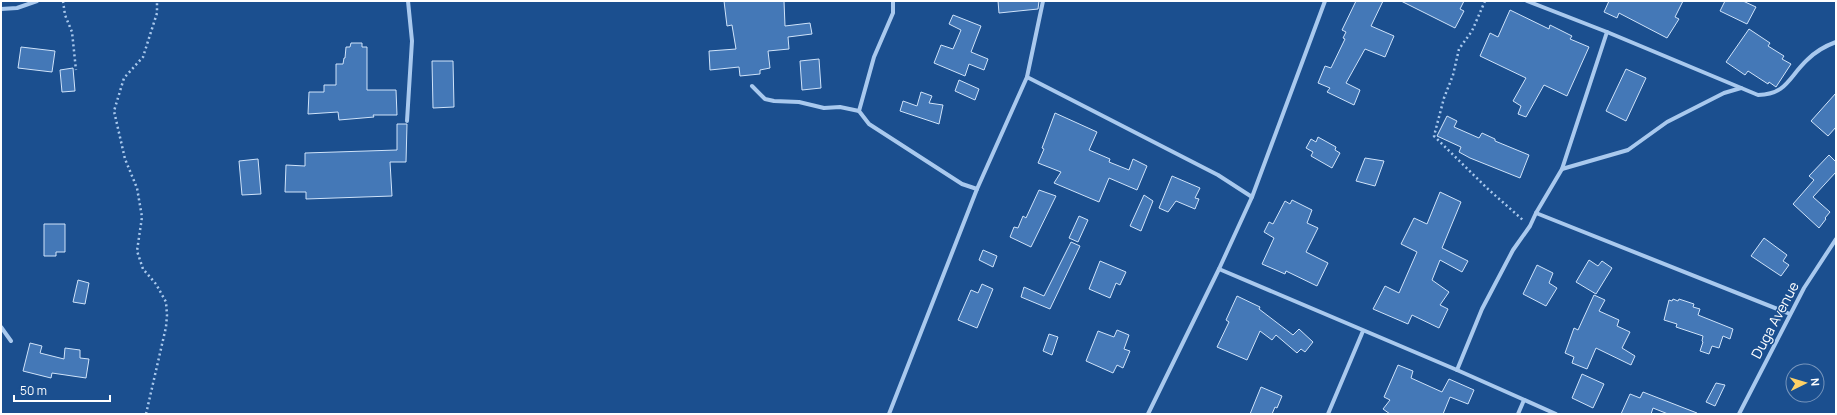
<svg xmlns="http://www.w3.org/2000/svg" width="1837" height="415" viewBox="0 0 1837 415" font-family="Manrope,sans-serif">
<rect width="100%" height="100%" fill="#1b4f8f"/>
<g fill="#4478b7" stroke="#cfe3fa">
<path d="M724,1H784L785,26L810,23L812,34L788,37L789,49L768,51L770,68L760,70V74L740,76L739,67L710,70L709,51L736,49L732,25L727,26Z"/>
<path d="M998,1H1039L1038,9L999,13Z"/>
<path d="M1356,1H1383L1371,26L1394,36L1385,57L1365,49L1346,83L1360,90L1354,105L1327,92L1330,88L1318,83L1325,66L1331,68L1345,39L1343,38L1346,32L1342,30Z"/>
<path d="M1401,1H1464L1460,9L1464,11L1455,28Z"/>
<path d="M1609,1H1683L1675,17L1679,19L1667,38L1619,13L1617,18L1604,12Z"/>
<path d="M1725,1H1743L1756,7L1747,24L1720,11Z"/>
<path d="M1510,10L1549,29L1550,25L1572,36L1570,39L1589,47L1567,96L1544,85L1526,117L1518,114L1521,106L1513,101L1526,78L1480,56L1490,33L1498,37Z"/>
<path d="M953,15L981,26L971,52L988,59L984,70L969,64L965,76L934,63L941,45L953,49L961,30L949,24Z"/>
<path d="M1749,29L1770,43L1768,46L1784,56L1782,59L1791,64L1776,87L1769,82L1768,84L1748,71L1745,75L1726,62Z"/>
<path d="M351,43H362V47H367V90H396L397,115H373L374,117L339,120L338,112L308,114L309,92H324V85H336V64H343L344,58H345L346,47H350Z"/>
<path d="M21,47L55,51L52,72L18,68Z"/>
<path d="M819,59L821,88L802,90L800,61Z"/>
<path d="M432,61H453L454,107L433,108Z"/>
<path d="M73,68L75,91L62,92L60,70Z"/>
<path d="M1626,69L1646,78L1626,121L1606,111Z"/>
<path d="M959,80L979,89L975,100L955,91Z"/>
<path d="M921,92L932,96L929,103L943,105L939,124L900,111L903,101L917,106Z"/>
<path d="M1836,93V127L1828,136L1811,121Z"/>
<path d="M1055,113L1097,132L1089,150L1110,159L1109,162L1129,170L1133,159L1147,166L1137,190L1109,178L1099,202L1054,183L1061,172L1038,163L1044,149L1042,148Z"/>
<path d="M1447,116L1457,121L1454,127L1479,138L1482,133L1495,139V141L1529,155L1520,178L1470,158L1459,152L1461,147L1437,136Z"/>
<path d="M397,124H407L406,162H390L392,196L306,199V192H285L286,165L305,166V153L397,150Z"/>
<path d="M1318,137L1336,147L1335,150L1340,153L1332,168L1311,156L1313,152L1306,148L1311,139L1316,142Z"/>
<path d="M1829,155L1836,162V172L1813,197L1830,212L1825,218L1826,219L1819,228L1793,204L1814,180L1809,176Z"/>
<path d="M1365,158L1384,161L1375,186L1356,181Z"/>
<path d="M258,159L261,194L242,195L239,161Z"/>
<path d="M1172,176L1200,188L1195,198L1199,199L1195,209L1176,201L1168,212L1159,208Z"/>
<path d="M1039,190L1056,196L1031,247L1010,237L1014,227L1018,228L1023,216L1026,218Z"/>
<path d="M1440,192L1461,202L1442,248L1468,261L1462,272L1440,260L1432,280L1449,292L1440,305L1448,309L1439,328L1412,315L1408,324L1373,309L1385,286L1399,293L1417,252L1401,244L1414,218L1427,224Z"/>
<path d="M1144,195L1153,201L1141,231L1130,226Z"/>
<path d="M1292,200L1312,210L1307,223L1318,228L1306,252L1328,263L1317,286L1286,271L1285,274L1262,264L1274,238L1264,232L1269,222L1273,224L1285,201L1290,204Z"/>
<path d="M1079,216L1088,220L1078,242L1069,238Z"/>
<path d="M44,224H65V252H56V256H44Z"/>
<path d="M1764,238L1787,255L1783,261L1789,265L1781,276L1751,256Z"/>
<path d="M1071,242L1080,246L1050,309L1021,297L1024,287L1044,296Z"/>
<path d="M983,250L997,256L993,267L979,260Z"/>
<path d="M1589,260L1598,266L1602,261L1612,268L1596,294L1576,282Z"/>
<path d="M1100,261L1126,272L1120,285L1116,283L1110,298L1089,289Z"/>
<path d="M1537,265L1553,273L1549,283L1557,288L1546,306L1523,294Z"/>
<path d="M78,280L89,283L85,304L73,302Z"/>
<path d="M982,284L993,289L977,328L958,320L971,290L978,293Z"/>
<path d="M1594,295L1605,300L1599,311L1619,320L1617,326L1630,332L1622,348L1635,356L1631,365L1596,348L1587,369L1572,363L1574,357L1565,353L1574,328L1578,330Z"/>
<path d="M1237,296L1260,307L1259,309L1293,335L1299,329L1313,342L1305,352L1301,349L1297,353L1276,335L1272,340L1260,331L1247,360L1217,347L1229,322L1226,320Z"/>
<path d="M1673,299L1678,301L1679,299L1694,304L1693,307L1700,309L1698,315L1733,329L1730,339L1723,336L1719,348L1712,346L1709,354L1700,351L1703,342L1702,341L1703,336L1676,327L1677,324L1664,320L1669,300L1672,301Z"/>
<path d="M1117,330L1129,335L1124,349L1130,351L1123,368L1117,365L1113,373L1086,361L1098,331L1114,337Z"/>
<path d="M1049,334L1058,337L1052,355L1043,351Z"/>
<path d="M30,343L42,346L40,353L64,359L65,348L80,350V358L89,359L86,378L52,373L51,378L23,371Z"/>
<path d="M1398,365L1413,371L1411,378L1442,392L1449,379L1474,390L1468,404L1450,397L1443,414H1390L1383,409L1390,400L1384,397Z"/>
<path d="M1582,374L1604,384L1593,408L1572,398Z"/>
<path d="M1716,383L1725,385L1715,406L1706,402Z"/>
<path d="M1261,387L1282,396L1277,408L1275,407L1272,414H1250Z"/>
<path d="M1643,392L1697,413V414H1668L1653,408L1651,414H1621L1630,394L1640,398Z"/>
</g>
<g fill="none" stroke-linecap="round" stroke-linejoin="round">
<g stroke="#a9c9ee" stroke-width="2.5" stroke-dasharray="2 3" stroke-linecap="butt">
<path d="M63,1L65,15L72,32L76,70"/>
<path d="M1485,1L1472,31L1459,49L1453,75L1444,98L1434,136L1488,189L1524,221"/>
<path d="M146,414L166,327L167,315L166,302L156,284L143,269L137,251L142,217L137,188L125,159L114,111L124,78L143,57L157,13V1"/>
</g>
<g stroke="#a9c9ee" stroke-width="4">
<path d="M893,1V13L874,57L859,111L869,124L962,184L977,189"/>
<path d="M1043,1L1027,77L1218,175L1252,197"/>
<path d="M1527,1L1607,32L1758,95C1787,94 1788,78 1807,60C1815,52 1825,46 1836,42"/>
<path d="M1,9L17,8L37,1"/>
<path d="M752,86L765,99L774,101L799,102L824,108L840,107L859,111"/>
<path d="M407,121L412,41L408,1"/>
<path d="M1562,169L1628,150L1667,122L1724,93L1741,88"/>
<path d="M1536,213L1790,314"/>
<path d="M1219,269L1457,370L1556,414"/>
<path d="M1,327L11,341"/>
<path d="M1457,370L1482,309L1513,250L1530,226L1536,213L1562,169L1607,32"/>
<path d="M889,414L977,189L1027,77"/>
<path d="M1148,414L1219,269L1252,197L1325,1"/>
<path d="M1328,414L1363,331"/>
<path d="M1518,414L1524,400"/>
<path d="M1739,414L1804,288L1836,239"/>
</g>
</g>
<g text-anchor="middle" stroke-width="3" stroke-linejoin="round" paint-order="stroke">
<g font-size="14" fill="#fff" stroke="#1b4f8f">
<text transform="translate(1775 320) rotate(-62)" y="5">Duga Avenue</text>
</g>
</g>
<rect width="1837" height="415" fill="none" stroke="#ffffff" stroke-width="4"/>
<g transform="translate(1805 383) rotate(85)"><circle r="19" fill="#1b4f8f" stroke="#7695bc"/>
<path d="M0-3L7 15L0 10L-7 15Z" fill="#ffd166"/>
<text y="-6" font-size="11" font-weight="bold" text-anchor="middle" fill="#ffffff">N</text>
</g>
<path d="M14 395v6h96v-6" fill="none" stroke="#ffffff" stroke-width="2"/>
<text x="20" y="395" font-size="12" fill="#ffffff" stroke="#1b4f8f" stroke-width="3" paint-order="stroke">50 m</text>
</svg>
